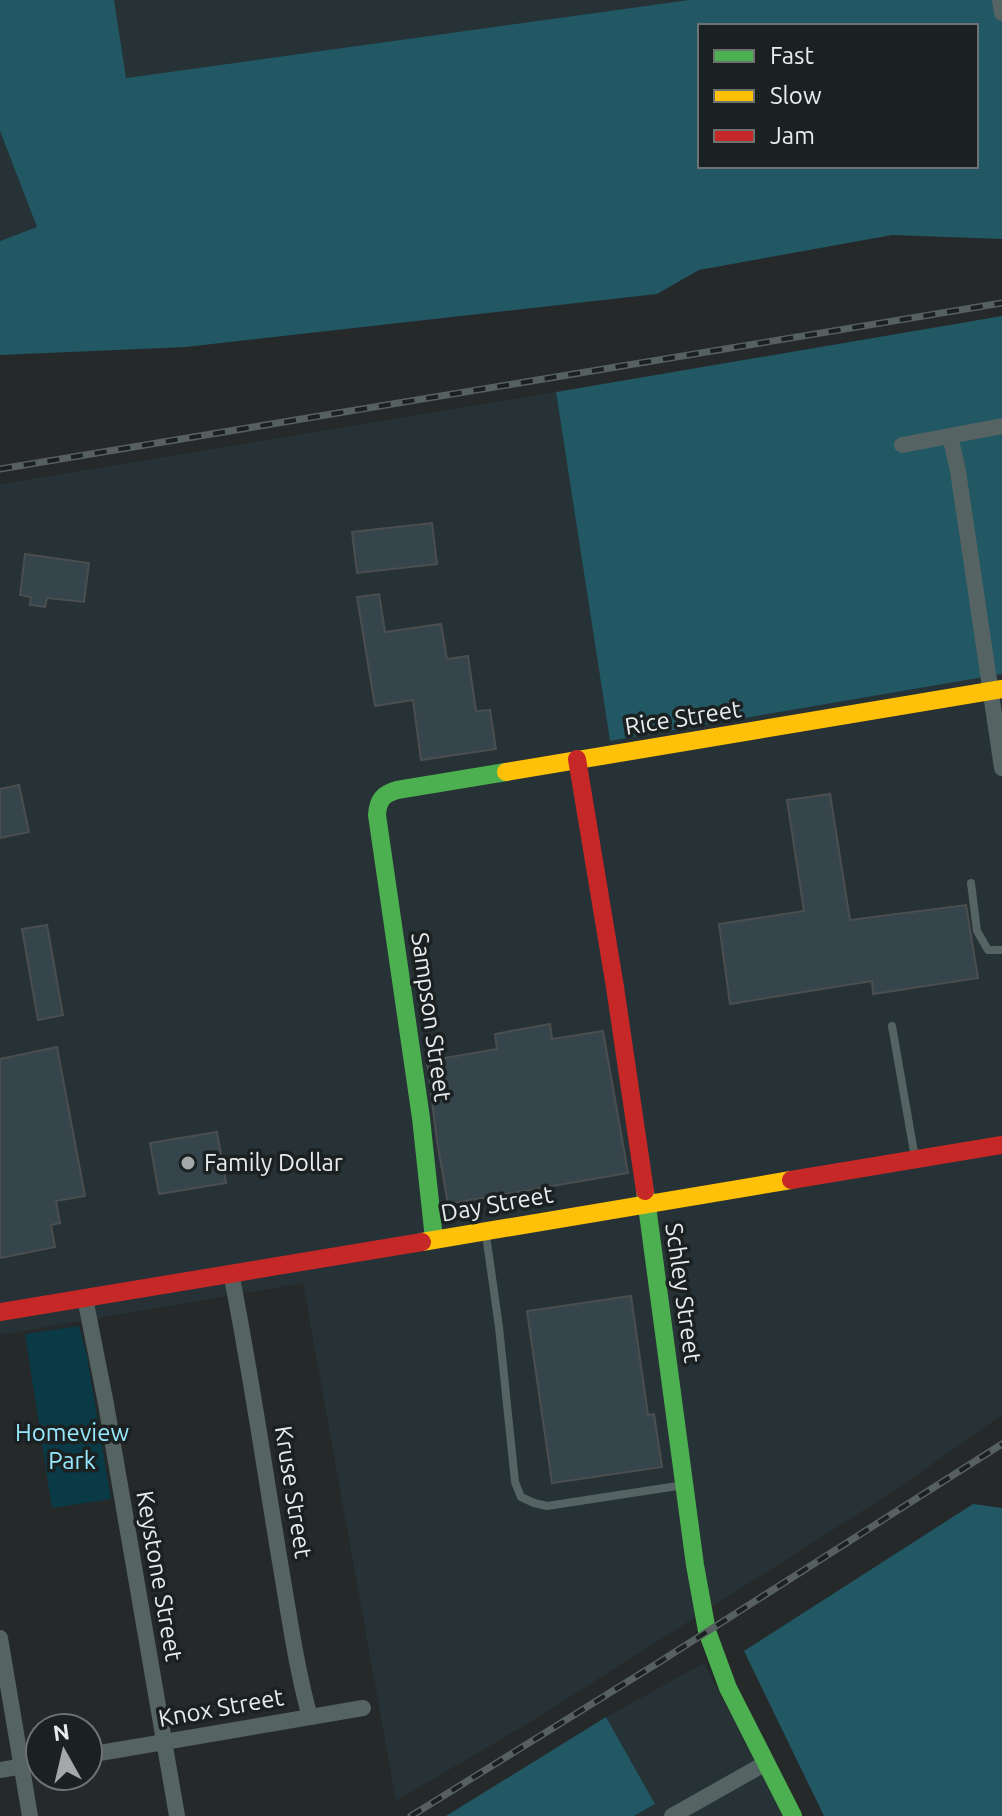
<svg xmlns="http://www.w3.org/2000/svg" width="1002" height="1816" viewBox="0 0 1002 1816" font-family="Ubuntu,sans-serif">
<rect width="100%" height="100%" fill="#25292a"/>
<g fill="#263235">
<path d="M114,0H689L125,78Z"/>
<path d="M0,131L37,227L0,241Z"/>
<path d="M556,392L610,741L1002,674V1415L897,1489L537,1718L396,1801L303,1283L0,1335V484Z"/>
<path d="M704,1663L765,1781L782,1816H634L655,1804L606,1717Z"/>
</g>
<path fill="#093a45" d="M79,1326L87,1356L111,1499L52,1508L25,1334Z"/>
<g fill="#225764" fill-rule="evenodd">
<path d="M0,0H114L126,78L689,0H1002V239L892,235L699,270L657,294L186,347L0,355V241L37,227L0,131ZM700,26H976V166H700Z"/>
<path d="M1002,316V674L610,741L556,392Z"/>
<path d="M973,1504L1002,1508V1816H824L744,1651Z"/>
<path d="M606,1717L655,1804L634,1816H446Z"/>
</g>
<g fill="#36454c" stroke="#4b4e4f" stroke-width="2">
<path d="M432,523L437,564L357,573L352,532Z"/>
<path d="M25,554L89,563L84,602L47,598L45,607L30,605L31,597L20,595Z"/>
<path d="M379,594L385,632L441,624L447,659L468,656L476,711L490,710L496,749L421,760L413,700L375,706L357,597Z"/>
<path d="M19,785L29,832L0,838V789Z"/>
<path d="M830,794L850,920L966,905L978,978L873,994L872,981L730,1004L719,924L804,911L787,800Z"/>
<path d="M47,925L63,1015L38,1020L22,929Z"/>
<path d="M550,1024L552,1039L603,1031L628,1173L448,1204L437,1141L427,1061L497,1049L495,1034Z"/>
<path d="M57,1047L85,1196L56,1201L60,1223L51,1225L55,1247L0,1258V1059Z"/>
<path d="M217,1132L226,1183L159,1194L150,1143Z"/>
<path d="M631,1296L648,1415L654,1414L662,1467L552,1483L527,1311Z"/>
</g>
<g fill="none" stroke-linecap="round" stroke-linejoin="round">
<g stroke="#556362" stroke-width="8">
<path d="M971,883L977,931L988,950H1002"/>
<path d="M892,1026L915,1158"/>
<path d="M486,1235L499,1327L515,1482L521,1497L534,1503L547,1506L684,1485"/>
</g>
<g stroke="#556362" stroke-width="16">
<path d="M1000,0L1002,13"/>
<path d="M950,436L958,471L1002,768"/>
<path d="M902,445L1002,426"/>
<path d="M231,1273C251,1373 265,1473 282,1574C290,1621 297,1671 310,1717"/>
<path d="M85,1298L106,1404L177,1816"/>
<path d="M0,1638L30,1816"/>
<path d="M88,1755L363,1708"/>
<path d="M0,1770L40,1763"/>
<path d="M672,1816L766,1763"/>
</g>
<g stroke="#4caf50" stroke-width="18">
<path d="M645,1191L695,1565L707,1631L728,1688L793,1816"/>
<path d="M434,1239L421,1118L377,815C378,800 383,794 397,790L506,772"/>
</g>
<g stroke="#ffc107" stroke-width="18">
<path d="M506,772L1002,689"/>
<path d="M422,1242L791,1180"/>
</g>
<g stroke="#c62828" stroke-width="18">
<path d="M577,759L615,987L645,1191"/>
<path d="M791,1180L1002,1145"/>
<path d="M0,1312L422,1242"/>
</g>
<defs>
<g id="rail">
<path d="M0,469L1002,303"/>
<path d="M411,1816L661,1661L1002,1444"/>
</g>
</defs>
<use href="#rail" stroke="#576060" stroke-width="7"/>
<use href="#rail" stroke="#1b2021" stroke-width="4" stroke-dasharray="12" stroke-linecap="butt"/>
</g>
<circle fill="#a4a8a9" stroke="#1b2021" stroke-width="3" cx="188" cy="1163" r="8"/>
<g text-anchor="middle" stroke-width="7" stroke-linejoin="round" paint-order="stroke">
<g font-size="24" fill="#e8eced" stroke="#1b2021">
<text transform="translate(683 718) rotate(-9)" y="8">Rice Street</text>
<text transform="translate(431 1017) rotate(82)" y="8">Sampson Street</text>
<text transform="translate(497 1204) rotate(-10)" y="8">Day Street</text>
<text transform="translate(683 1293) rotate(82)" y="8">Schley Street</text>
<text transform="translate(293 1492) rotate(81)" y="8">Kruse Street</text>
<text transform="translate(159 1576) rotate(80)" y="8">Keystone Street</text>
<text transform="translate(221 1708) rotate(-10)" y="8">Knox Street</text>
</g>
<g font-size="24" fill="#e8eced" stroke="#1b2021" text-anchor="start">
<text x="204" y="1171">Family Dollar</text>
</g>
<g font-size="24" fill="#97e7fd" stroke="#1b2021">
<text x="72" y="1441">Homeview<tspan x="72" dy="28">Park</tspan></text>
</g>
</g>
<rect x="698" y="24" width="280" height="144" fill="#1b2021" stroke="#6d7273" stroke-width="2"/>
<rect x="714" y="50" width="40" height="12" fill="#4caf50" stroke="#6d7273" stroke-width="2"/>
<text x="770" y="64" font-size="24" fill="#e8eced">Fast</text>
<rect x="714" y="90" width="40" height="12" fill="#ffc107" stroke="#6d7273" stroke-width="2"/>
<text x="770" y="104" font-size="24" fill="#e8eced">Slow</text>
<rect x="714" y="130" width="40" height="12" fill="#c62828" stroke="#6d7273" stroke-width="2"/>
<text x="770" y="144" font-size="24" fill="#e8eced">Jam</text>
<g transform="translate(64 1752) rotate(352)"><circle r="38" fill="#1b2021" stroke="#6d7273" stroke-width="2"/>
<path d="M0-6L14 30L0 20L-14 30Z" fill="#a4a8a9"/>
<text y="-12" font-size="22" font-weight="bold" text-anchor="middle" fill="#e8eced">N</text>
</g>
</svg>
